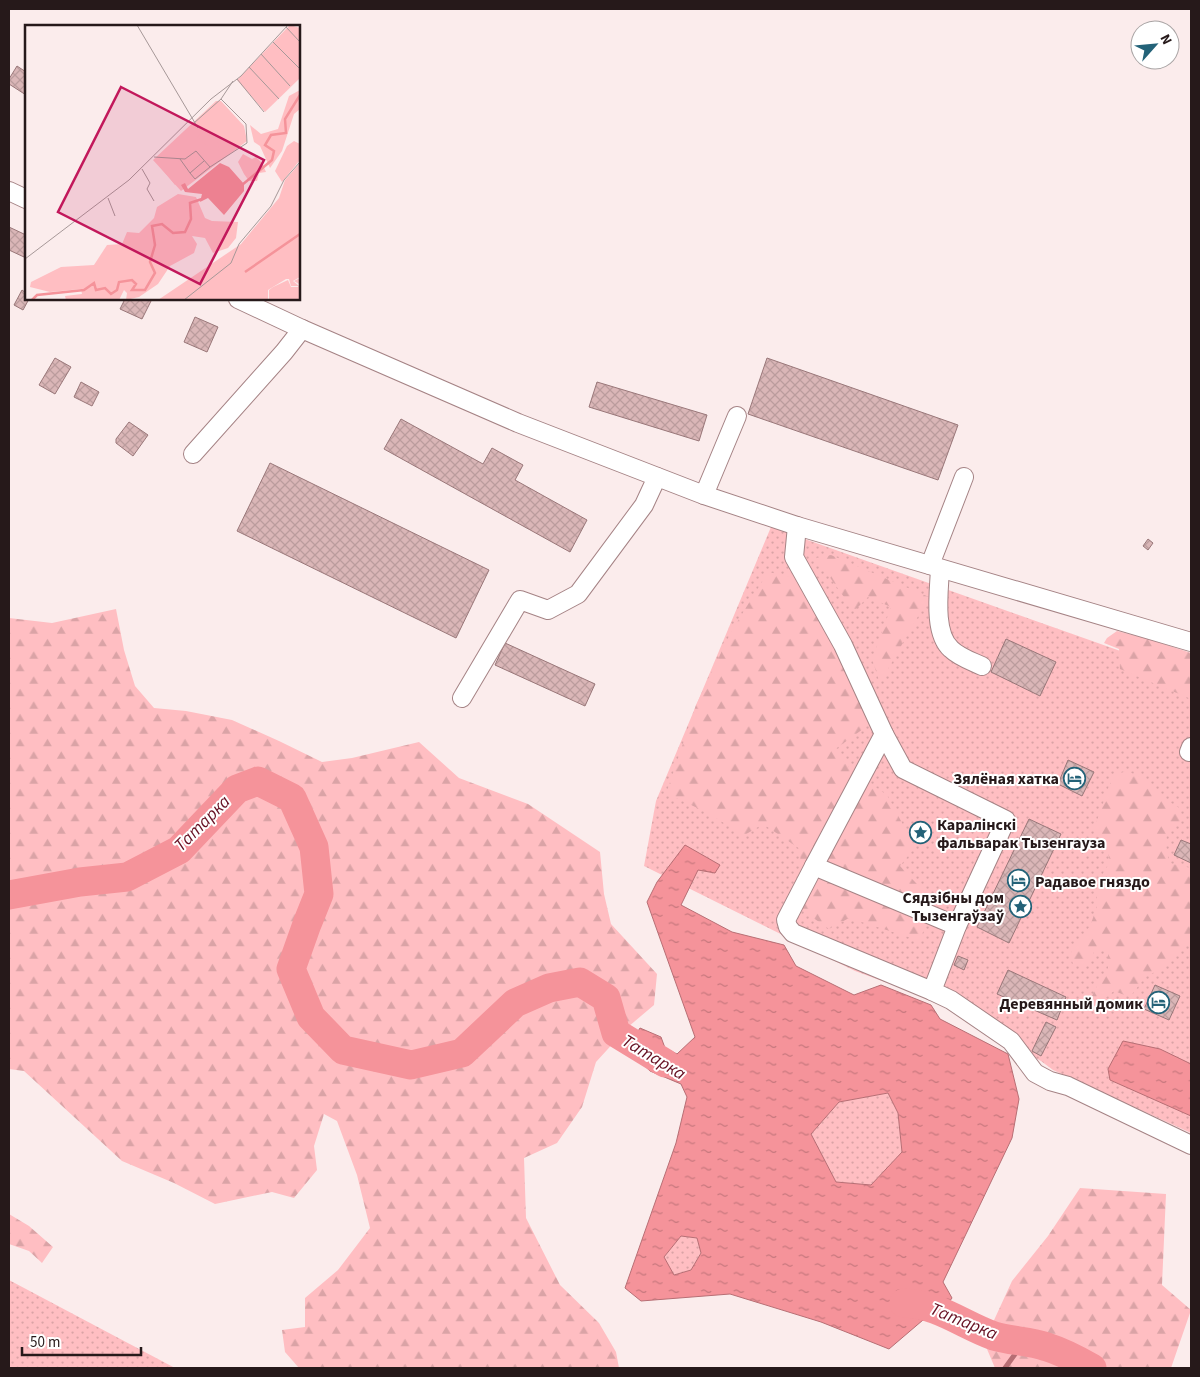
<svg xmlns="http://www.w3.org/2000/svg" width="1200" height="1377" viewBox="0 0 1200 1377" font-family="'Source Sans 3',sans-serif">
<defs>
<pattern id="grass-dots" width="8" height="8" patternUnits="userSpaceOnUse" patternTransform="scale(1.25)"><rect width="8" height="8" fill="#ffbec2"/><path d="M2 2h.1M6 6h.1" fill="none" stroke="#daa3a6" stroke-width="1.8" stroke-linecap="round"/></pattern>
<pattern id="forest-firs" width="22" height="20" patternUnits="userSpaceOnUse" patternTransform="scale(1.25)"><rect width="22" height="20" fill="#ffbec2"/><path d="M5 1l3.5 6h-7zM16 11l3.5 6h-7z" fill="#daa3a6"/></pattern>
<pattern id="water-ripples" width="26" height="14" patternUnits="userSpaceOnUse" patternTransform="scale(1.25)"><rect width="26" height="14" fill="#f5939a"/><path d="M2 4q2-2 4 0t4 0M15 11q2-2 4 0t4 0" fill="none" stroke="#c6777d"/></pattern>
<pattern id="building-cross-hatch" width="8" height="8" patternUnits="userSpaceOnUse" patternTransform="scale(1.25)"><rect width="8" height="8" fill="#dab6b7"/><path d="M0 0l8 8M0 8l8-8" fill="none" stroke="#bb9c9d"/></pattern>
</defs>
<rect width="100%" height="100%" fill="#fbecec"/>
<g fill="url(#grass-dots)">
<path d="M771,527L1191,676V1133L1053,1070L1041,1061L1000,1038L942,1003L855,971L644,866L656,801Z"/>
<path d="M888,1093L898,1113L902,1152L871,1185L836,1182L811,1134L839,1102Z"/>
<path d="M681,1236L697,1238L701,1252L691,1270L673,1275L664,1257Z"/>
<path d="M9,1280L175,1368H9Z"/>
</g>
<g fill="url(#forest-firs)">
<path d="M831,555L929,597L880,683L872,659L891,607L868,597L854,611L816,558Z"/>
<path d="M768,572L797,578L871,719L863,729L834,750L852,771L887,795L915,847L900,866L930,898L921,941L849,918L829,929L802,910L800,849L763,824L743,836C719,818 694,805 666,794L696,705L731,632Z"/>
<path d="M116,609L124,650L135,686L154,708L186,711L232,720L279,741L322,762L352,758L419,742L459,778L528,804L600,852L604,894L611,924L657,974L654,1005L628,1027L596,1062L582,1107L557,1143L524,1158L526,1218L560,1285L599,1323L616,1352L619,1368H299L285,1352L282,1330L305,1327V1298L338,1270L370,1228L357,1175L337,1121L324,1114L314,1146L317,1170L294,1198L272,1192L215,1204L174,1183L122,1161L24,1071L9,1069V618L52,623Z"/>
<path d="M1117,631L1149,639L1191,653V699L1120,669L1119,649L1104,643L1107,638Z"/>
<path d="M1127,771L1147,780L1168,801L1181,809V821L1167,830L1166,845L1169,863L1191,868V939L1173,955L1163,968L1145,977L1130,997L1114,991L1100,1002L1092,996L1100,980L1108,968V950L1103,947L1094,952L1086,967L1073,964L1070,954L1090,926L1097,907V883L1110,862L1105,839L1096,836L1093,829C1102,812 1105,792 1114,775Z"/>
<path d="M1080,1188L1166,1194L1162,1285L1191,1310L1171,1368H995L984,1342L1012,1281L1048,1236Z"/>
<path d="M9,1214L29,1226L53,1247L42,1263L29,1251L9,1244Z"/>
</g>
<g fill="url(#water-ripples)" stroke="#b76e74" fill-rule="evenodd">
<path d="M685,845L720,865L715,873L698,870L681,905L732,932L784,945L796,966L854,995L881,985L931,1005L940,1019L1008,1054L1019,1099L1012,1138L943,1282L952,1298L935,1321L923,1320L889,1349L821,1322L730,1294L641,1301L625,1288L676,1143L687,1097L681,1084L650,1071L627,1049L640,1028L661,1037L665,1048L677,1054L695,1037L647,902L657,882ZM888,1093L898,1113L902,1152L871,1185L836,1182L811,1134L839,1102ZM681,1236L697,1238L701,1253L691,1270L674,1275L664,1257Z"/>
<path d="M1123,1041L1160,1049L1191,1064V1116L1110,1080L1108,1069Z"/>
</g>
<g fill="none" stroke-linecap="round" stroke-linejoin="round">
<path stroke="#b76e74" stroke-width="5" d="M1005,1368L1023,1343"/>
<g stroke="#f5939a" stroke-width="29">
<path d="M9,895L80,882L127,877L179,850L237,789L258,781L292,798L314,847L319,894L307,924L291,969L311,1017L343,1050L411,1065L462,1053L515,1003L549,988L580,982L606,998L616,1033L665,1063"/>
<path d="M904,1303C938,1304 963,1325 994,1336C1011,1341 1030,1341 1047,1347C1063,1352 1078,1360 1092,1368"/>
</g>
</g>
<g fill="url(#building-cross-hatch)" stroke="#997779">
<path d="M17,66L26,72V95L9,84V79Z"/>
<path d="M9,227L26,235V252L24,257L9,250Z"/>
<path d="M22,290L26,293V299H29L23,310L14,305Z"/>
<path d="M125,299H152L142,319L120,309Z"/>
<path d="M195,317L218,327L207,352L184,342Z"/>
<path d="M55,358L71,367L55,394L39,385Z"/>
<path d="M767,358L958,425L938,480L748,414Z"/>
<path d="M81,382L99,392L92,406L74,397Z"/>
<path d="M597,382L707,415L699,441L589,407Z"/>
<path d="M401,419L483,464L492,448L523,465L515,480L587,520L570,552L384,449Z"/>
<path d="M129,422L148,435L133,456L116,443V439Z"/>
<path d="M270,463L489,570L456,638L237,531Z"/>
<path d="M1148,539L1153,543L1148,550L1143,546Z"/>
<path d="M1006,639L1056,662L1040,696L991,672Z"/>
<path d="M505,643L595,684L585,706L495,665Z"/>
<path d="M1068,760L1094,772L1082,796L1058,784Z"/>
<path d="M1029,819L1061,834L1009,943L977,927Z"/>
<path d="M1181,840L1191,844V863L1174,855Z"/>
<path d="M958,956L968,960L964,970L954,965Z"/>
<path d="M1008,970L1066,997L1057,1020L997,994Z"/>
<path d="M1155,985L1180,996L1169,1020L1144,1009Z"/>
<path d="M1046,1022L1056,1027L1041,1056L1032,1051Z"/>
</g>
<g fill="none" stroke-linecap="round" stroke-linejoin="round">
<defs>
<g id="minor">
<path d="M9,191L26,199"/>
<path d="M238,299L302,329L518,423L704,495L797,526L1191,642"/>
<path d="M193,454L284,352L302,329"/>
<path d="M704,495L737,416"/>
<path d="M797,526L794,557L843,645L884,734L903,769L1006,820L957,926L932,991L951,1000L1011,1041L1035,1073L1050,1081L1068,1086L1191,1145"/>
<path d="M930,565L964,477"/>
<path d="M940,569C939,591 933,633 951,649C959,657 971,661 982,666"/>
<path d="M462,698L520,600L548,610L578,594L644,505L657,477"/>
<path d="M1189,752L1191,747"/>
<path d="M814,866L884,734"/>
<path d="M932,991L793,933L788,927L786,920L814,866L957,926"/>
</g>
</defs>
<use href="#minor" stroke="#a58385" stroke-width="20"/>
<use href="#minor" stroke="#fff" stroke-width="18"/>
</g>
<defs>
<symbol id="hotel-ring" viewBox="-11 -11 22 22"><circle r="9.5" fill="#fff" stroke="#236278" stroke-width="1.5"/><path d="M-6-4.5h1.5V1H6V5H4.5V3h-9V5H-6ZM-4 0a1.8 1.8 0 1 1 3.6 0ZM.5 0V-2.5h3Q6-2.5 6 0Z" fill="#236278"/></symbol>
<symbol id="sight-ring" viewBox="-11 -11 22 22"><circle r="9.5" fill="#fff" stroke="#236278" stroke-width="1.5"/><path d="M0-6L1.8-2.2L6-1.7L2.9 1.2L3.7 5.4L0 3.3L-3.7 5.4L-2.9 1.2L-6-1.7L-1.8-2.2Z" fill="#236278"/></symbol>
</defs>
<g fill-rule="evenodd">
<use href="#hotel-ring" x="1062" y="766" width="25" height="25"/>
<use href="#sight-ring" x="908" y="820" width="25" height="25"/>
<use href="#hotel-ring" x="1006" y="868" width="25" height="25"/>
<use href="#sight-ring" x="1008" y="894" width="25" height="25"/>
<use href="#hotel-ring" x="1146" y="990" width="25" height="25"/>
</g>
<g text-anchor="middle" stroke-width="4" stroke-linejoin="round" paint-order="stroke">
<g font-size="16" font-weight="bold" fill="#26191a" stroke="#fff" text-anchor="end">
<text x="1059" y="784">Зялёная хатка</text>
<text x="937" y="830" text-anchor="start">Каралінскі<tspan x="937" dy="18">фальварак Тызенгауза</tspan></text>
<text x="1035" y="887" text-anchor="start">Радавое гняздо</text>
<text x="1004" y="903">Сядзібны дом<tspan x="1004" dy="18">Тызенгаўзаў</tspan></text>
<text x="1143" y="1009">Деревянный домик</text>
</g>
<g font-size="18" font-style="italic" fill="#661022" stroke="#fff">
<text transform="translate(202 823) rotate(-45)" y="6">Татарка</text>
<text transform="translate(654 1057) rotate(31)" y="6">Татарка</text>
<text transform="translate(964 1321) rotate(22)" y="6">Татарка</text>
</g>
</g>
<g transform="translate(25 25)">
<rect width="275" height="275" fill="#fbecec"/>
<path d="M191,76H196L219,101L222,116L156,166L128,135ZM269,116L275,119V135L257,157L250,146L262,121ZM275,138V252L268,256L274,261H266L264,254H261L243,265V274L239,275H133L216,219L254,173L260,155Z" fill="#ffbec2"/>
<path d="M275,65V84L269,89L257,126L245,143L235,121L229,117L225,100L236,109L253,104L264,71ZM185,103L192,110L194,126L190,122L188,126L172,112L179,107L184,111ZM218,129L227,134L231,132L237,138L241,147L234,148L232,156H224L219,149L213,137ZM135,134H153L155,140L169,137L179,141L173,150L163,149L150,160L137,144L132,137ZM153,169L171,172L180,193L187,196L213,197L211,213L203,223L188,228L180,213L167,211L172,219L169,228L145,241L133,259L114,272L101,275L102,268L99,265L94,275H41L40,271L57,269L56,264L25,267L5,262L6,257L36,242L69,240L82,220L97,219L102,207L114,208L129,193L132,182ZM275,253V275H244V265L248,262L263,255L266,262H273L274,259L269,256Z" fill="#ffbec2"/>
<path d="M265,0L275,3V53L240,87L212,55Z" fill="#ffbec2"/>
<path d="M195,138L204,142L219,159V166L199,190L183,173L175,177L177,169L160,167L156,160L160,158L163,164Z" fill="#f5939a"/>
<path fill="none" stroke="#f5939a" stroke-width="2.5" d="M217,160L247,135L249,126L240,120L246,110L261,108L260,94L275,70M220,247L275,209M7,275L12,270L59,265L69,258L71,265L80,263L86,269L92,265L94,257L107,255L111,259L107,265H120L130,248L125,237L130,220L127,201L137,199L148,208L160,207L166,194L165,178L177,174"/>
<path fill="none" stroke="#a69898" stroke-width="1" d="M112,0L173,103M261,2L275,17M248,17L275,44M236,29L265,61M224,42L254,74M212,54L239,87M169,98L196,74L208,56M129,132L160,134L171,126L185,142L222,118L221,99L196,74M155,134L165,148M179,136L165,148L170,154L185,142M117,144L125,158L122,164L129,176M83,173L90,191M0,234L104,155L186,74L216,51L263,0M159,275L206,238L214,219L246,181L259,155L275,137"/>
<path fill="#c2185b" fill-opacity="0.15" stroke="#c2185b" stroke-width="2.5" d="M96,62L239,135L175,259L33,187Z"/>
<rect width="275" height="275" fill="none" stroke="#26191a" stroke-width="2.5"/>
</g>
<rect width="1200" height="1377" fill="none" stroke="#26191a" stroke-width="20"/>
<g transform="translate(1155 45) rotate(63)"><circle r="24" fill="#ffffff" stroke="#a8a3a3"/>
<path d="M0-4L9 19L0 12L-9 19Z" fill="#236278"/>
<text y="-8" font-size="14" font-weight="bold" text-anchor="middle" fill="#26191a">N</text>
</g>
<path d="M22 1347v8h119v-8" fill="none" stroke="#26191a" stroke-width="2.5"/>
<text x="30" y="1347" font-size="15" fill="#26191a" stroke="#ffffff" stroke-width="4" paint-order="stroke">50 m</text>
</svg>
